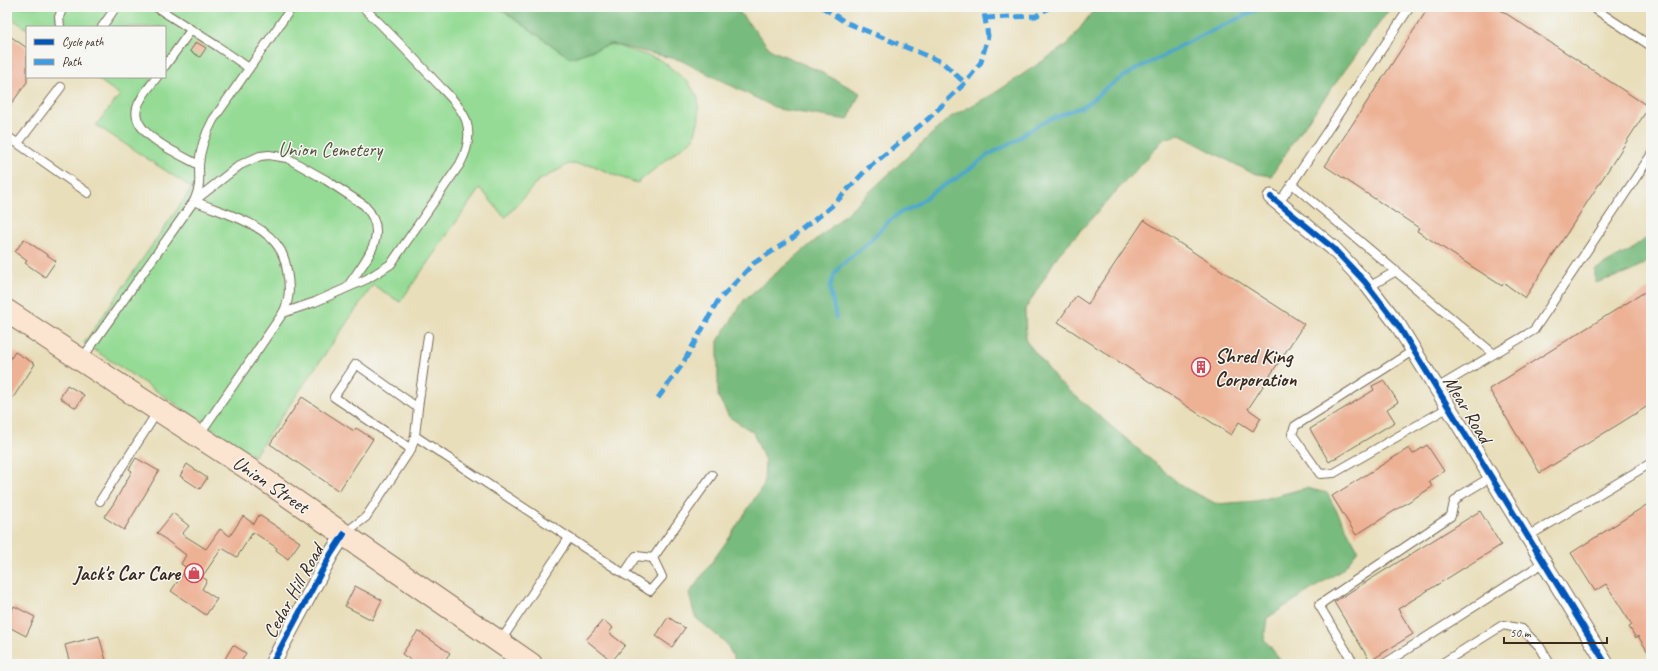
<svg xmlns="http://www.w3.org/2000/svg" width="1658" height="671" viewBox="0 0 1658 671" font-family="Caveat,sans-serif">
<rect width="100%" height="100%" fill="#f6f6f2"/>
<filter id="ink" filterUnits="userSpaceOnUse"><feTurbulence type="fractalNoise" baseFrequency=".025" numOctaves="2"/><feDisplacementMap in="SourceGraphic" scale="8" xChannelSelector="R" yChannelSelector="G"/><feConvolveMatrix kernelMatrix="1 2 1 2 8 2 1 2 1" color-interpolation-filters="sRGB"/></filter>
<filter id="wash" filterUnits="userSpaceOnUse"><feTurbulence type="fractalNoise" baseFrequency=".012" numOctaves="4" result="noise"/><feDisplacementMap in="SourceGraphic" scale="16" xChannelSelector="R" yChannelSelector="G"/><feGaussianBlur stdDeviation="0.9" result="paint"/><feColorMatrix in="noise" values="0 0 0 0 0 0 0 0 0 0 0 0 0 0 0 0 0 1.4 0 .05"/><feComposite in="paint" operator="in"/></filter>
<g filter="url(#wash)">
<rect width="100%" height="100%" fill="#e8deba"/>
<path fill="#95db95" stroke="#68825a" d="M7,7H498L570,58L611,44L661,60L688,82L698,98L699,118L694,138L637,183L614,175L592,165L569,164L538,181L505,218L480,188L400,302L373,285L254,456L84,343L192,188L96,125L120,95L95,77H165V27H27V29L7,15Z"/>
<g fill="#78bb7e" stroke="#5a724e">
<path d="M498,7H735L771,50L819,71L860,93L848,120L778,109L680,60L611,44L570,58Z"/>
<path d="M1096,7H1391L1297,136L1271,176L1252,173L1180,135L1164,139L1058,255L1025,310L1026,341L1059,382L1183,487L1217,504L1256,501L1306,488L1327,493L1358,550L1342,570L1267,618L1264,639L1284,664H737L726,643L695,617L689,594L729,538L764,484L765,461L753,432L729,417L718,396V341L744,300L835,224L949,118L995,93L1068,44Z"/>
<path d="M1651,234V260L1631,272L1595,283V270L1630,250Z"/>
</g>
<g fill="none" stroke-linecap="round" stroke-linejoin="round">
<path stroke="#4ea7cb" stroke-width="4" d="M836,318L830,288L834,275L840,266L867,244L888,222L900,213L916,205L933,192L959,177L988,155L1017,140L1028,131L1048,120L1086,105L1106,88L1136,69L1158,59L1184,44L1263,7"/>
</g>
<g id="blocks">
<g fill="#edb194">
<path d="M1429,7H1496L1649,107L1525,298L1504,283L1502,286L1417,231L1419,228L1325,166Z"/>
<path d="M7,34L27,48V82L7,110Z"/>
<path d="M196,42L206,48L200,57L190,51Z"/>
<path d="M1144,220L1304,324L1248,409L1261,418L1253,431L1239,422L1231,435L1058,322L1076,296L1088,304Z"/>
<path d="M24,239L56,261L45,277L25,263L27,261L15,252Z"/>
<path d="M1651,288V404L1540,473L1489,389Z"/>
<path d="M15,352L35,364L7,407V364Z"/>
<path d="M1384,380L1398,402L1387,409L1395,422L1329,462L1310,429L1374,390L1372,386Z"/>
<path d="M67,385L84,395L76,408L60,398Z"/>
<path d="M302,397L354,431L356,428L373,439L339,491L270,444Z"/>
<path d="M1427,445L1444,471L1429,481L1432,487L1356,535L1332,496L1409,448L1413,454Z"/>
<path d="M136,458L159,471L124,530L104,517L114,503L132,471L129,469Z"/>
<path d="M187,464L207,478L200,489L180,476Z"/>
<path d="M1651,502V657L1638,636L1636,638L1629,627L1632,625L1606,584L1595,591L1571,553Z"/>
<path d="M1480,511L1501,545L1398,609L1413,634L1370,661L1334,602Z"/>
<path d="M173,513L189,526L182,534L206,549L220,529L230,536L243,516L254,524L259,515L300,542L288,559L276,550L277,548L253,532L237,557L222,548L202,577L207,580L202,589L217,599L206,615L171,591L187,568L181,564L186,555L157,533Z"/>
<path d="M355,586L382,600L372,620L345,606Z"/>
<path d="M14,606L35,617L26,636L7,626V620Z"/>
<path d="M668,617L685,628L672,647L656,636Z"/>
<path d="M603,620L613,628L609,633L625,645L612,661L586,640Z"/>
<path d="M418,631L450,653L442,664H416L402,654Z"/>
<path d="M99,636L107,664H70L65,645Z"/>
<path d="M233,645L246,653L240,664H222Z"/>
</g>
</g>
</g>
<g filter="url(#ink)">
<use href="#blocks" fill-opacity="0" stroke="#786955" stroke-width="1"/>
<g fill="none" stroke-linecap="round" stroke-linejoin="round">
<defs>
<g id="service">
<path d="M156,7L217,46L249,68"/>
<path d="M1592,7L1651,46"/>
<path d="M60,27L59,17L63,7"/>
<path d="M102,27L116,7"/>
<path d="M165,66L191,30"/>
<path d="M157,77C150,86 140,97 137,108C130,134 181,155 199,165"/>
<path d="M7,136L88,193"/>
<path d="M18,143L61,87"/>
<path d="M1292,184L1494,354"/>
<path d="M1279,203L1410,7"/>
<path d="M1369,287L1396,271"/>
<path d="M283,313L315,302L367,279L391,264L460,164C467,151 471,135 466,120C460,105 446,93 436,82C412,56 388,31 363,7"/>
<path d="M1414,350L1295,426L1292,434L1320,474L1334,473L1449,407"/>
<path d="M81,360L194,201L240,165L260,156L269,155L287,158L326,180L364,205C392,234 365,260 348,286"/>
<path d="M1437,388L1534,330L1651,155"/>
<path d="M418,408L428,336"/>
<path d="M199,435L283,313C290,299 290,287 287,271C286,264 284,257 281,251C265,222 222,213 194,201C201,185 199,182 199,165C200,149 206,133 213,120L292,7"/>
<path d="M411,449L334,397L356,364L418,408L415,436"/>
<path d="M100,501L158,411"/>
<path d="M345,533L366,517L411,449L415,436L650,591L662,577L653,558L712,475"/>
<path d="M1527,537L1651,463"/>
<path d="M624,574L636,556L653,558"/>
<path d="M500,642L569,538"/>
<path d="M1354,664L1319,605L1451,516L1454,502L1461,495L1491,477"/>
<path d="M1384,664L1543,563"/>
<path d="M1441,664L1503,625L1522,629L1540,647L1550,664"/>
<path d="M1592,664L1602,658"/>
</g>
<g id="minor">
<path d="M1271,197L1333,248L1365,282L1398,325L1606,664"/>
<path d="M272,664L331,554L344,534"/>
</g>
<path id="secondary" d="M7,311L81,360L252,471L531,664"/>
</defs>
<use href="#service" stroke="#786955" stroke-width="10"/>
<use href="#minor" stroke="#786955" stroke-width="17"/>
<use href="#secondary" stroke="#786955" stroke-width="24"/>
<use href="#service" stroke="#fff" stroke-width="8"/>
<use href="#minor" stroke="#fff" stroke-width="15"/>
<use href="#secondary" stroke="#fce5d0" stroke-width="22"/>
<g stroke="#3f9ce0" stroke-width="5" stroke-dasharray="10 5" stroke-linecap="butt">
<path d="M822,7L845,22L942,62L965,83"/>
<path d="M985,18L1036,16L1050,7"/>
<path d="M658,398L682,365L718,301L754,263L790,240L834,204L867,169L928,119L965,83L981,62L988,36L983,7"/>
</g>
<defs>
<g id="cycleway">
<path d="M1271,197L1333,248L1365,282L1398,325L1606,664"/>
<path d="M272,664L331,554L344,534"/>
</g>
</defs>
<use href="#cycleway" stroke="#f6f6f2" stroke-width="8"/>
<use href="#cycleway" stroke="#0057b8" stroke-width="6"/>
</g>
</g>
<defs>
<symbol id="building-ring" viewBox="-11 -11 22 22"><circle r="9.5" fill="#f6f6f2" stroke="#d1495b" stroke-width="1.5"/><path d="M-4-6H4V6H1V3H-1V6H-4ZM-2.5-4.3h1.7v1.8h-1.7ZM.8-4.3h1.7v1.8H.8ZM-2.5-1h1.7V.8h-1.7ZM.8-1h1.7V.8H.8Z" fill="#d1495b"/></symbol>
<symbol id="shop-ring" viewBox="-11 -11 22 22"><circle r="9.5" fill="#f6f6f2" stroke="#d1495b" stroke-width="1.5"/><path d="M-5-2.5h2.3a2.7 3.5 0 0 1 5.4 0H5L5.5 6h-11ZM-1.5-2.5h3a1.5 2.3 0 0 0-3 0Z" fill="#d1495b"/></symbol>
</defs>
<g fill-rule="evenodd">
<use href="#building-ring" x="1190" y="356" width="22" height="22"/>
<use href="#shop-ring" x="183" y="562" width="22" height="22"/>
</g>
<g text-anchor="middle" stroke-width="3" stroke-linejoin="round" paint-order="stroke">
<g font-size="20" fill="#52563c" stroke="#f6f6f2">
<text x="330" y="156">Union Cemetery</text>
</g>
<g font-size="20" font-weight="bold" fill="#3b2a1e" stroke="#f6f6f2" text-anchor="start">
<text x="1215" y="363">Shred King<tspan x="1215" dy="23">Corporation</tspan></text>
<text x="180" y="580" text-anchor="end">Jack's Car Care</text>
</g>
<g font-size="20" fill="#3b2a1e" stroke="#f6f6f2">
<text transform="translate(1468 409) rotate(59)" y="7">Mear Road</text>
<text transform="translate(271 484) rotate(34)" y="7">Union Street</text>
<text transform="translate(293 591) rotate(-61)" y="7">Cedar Hill Road</text>
</g>
</g>
<rect width="1658" height="671" fill="none" stroke="#f6f6f2" stroke-width="24"/>
<rect x="26" y="26" width="140" height="52" fill="#f6f6f2" stroke="#aba49d"/>
<rect x="34" y="39" width="20" height="6" fill="#0057b8" stroke="#aba49d"/>
<text x="62" y="46" font-size="12" fill="#3b2a1e">Cycle path</text>
<rect x="34" y="59" width="20" height="6" fill="#3f9ce0" stroke="#aba49d"/>
<text x="62" y="66" font-size="12" fill="#3b2a1e">Path</text>
<path d="M1504 637v6h103v-6" fill="none" stroke="#3b2a1e" stroke-width="2"/>
<text x="1510" y="637" font-size="12" fill="#3b2a1e" stroke="#f6f6f2" stroke-width="3" paint-order="stroke">50 m</text>
</svg>
